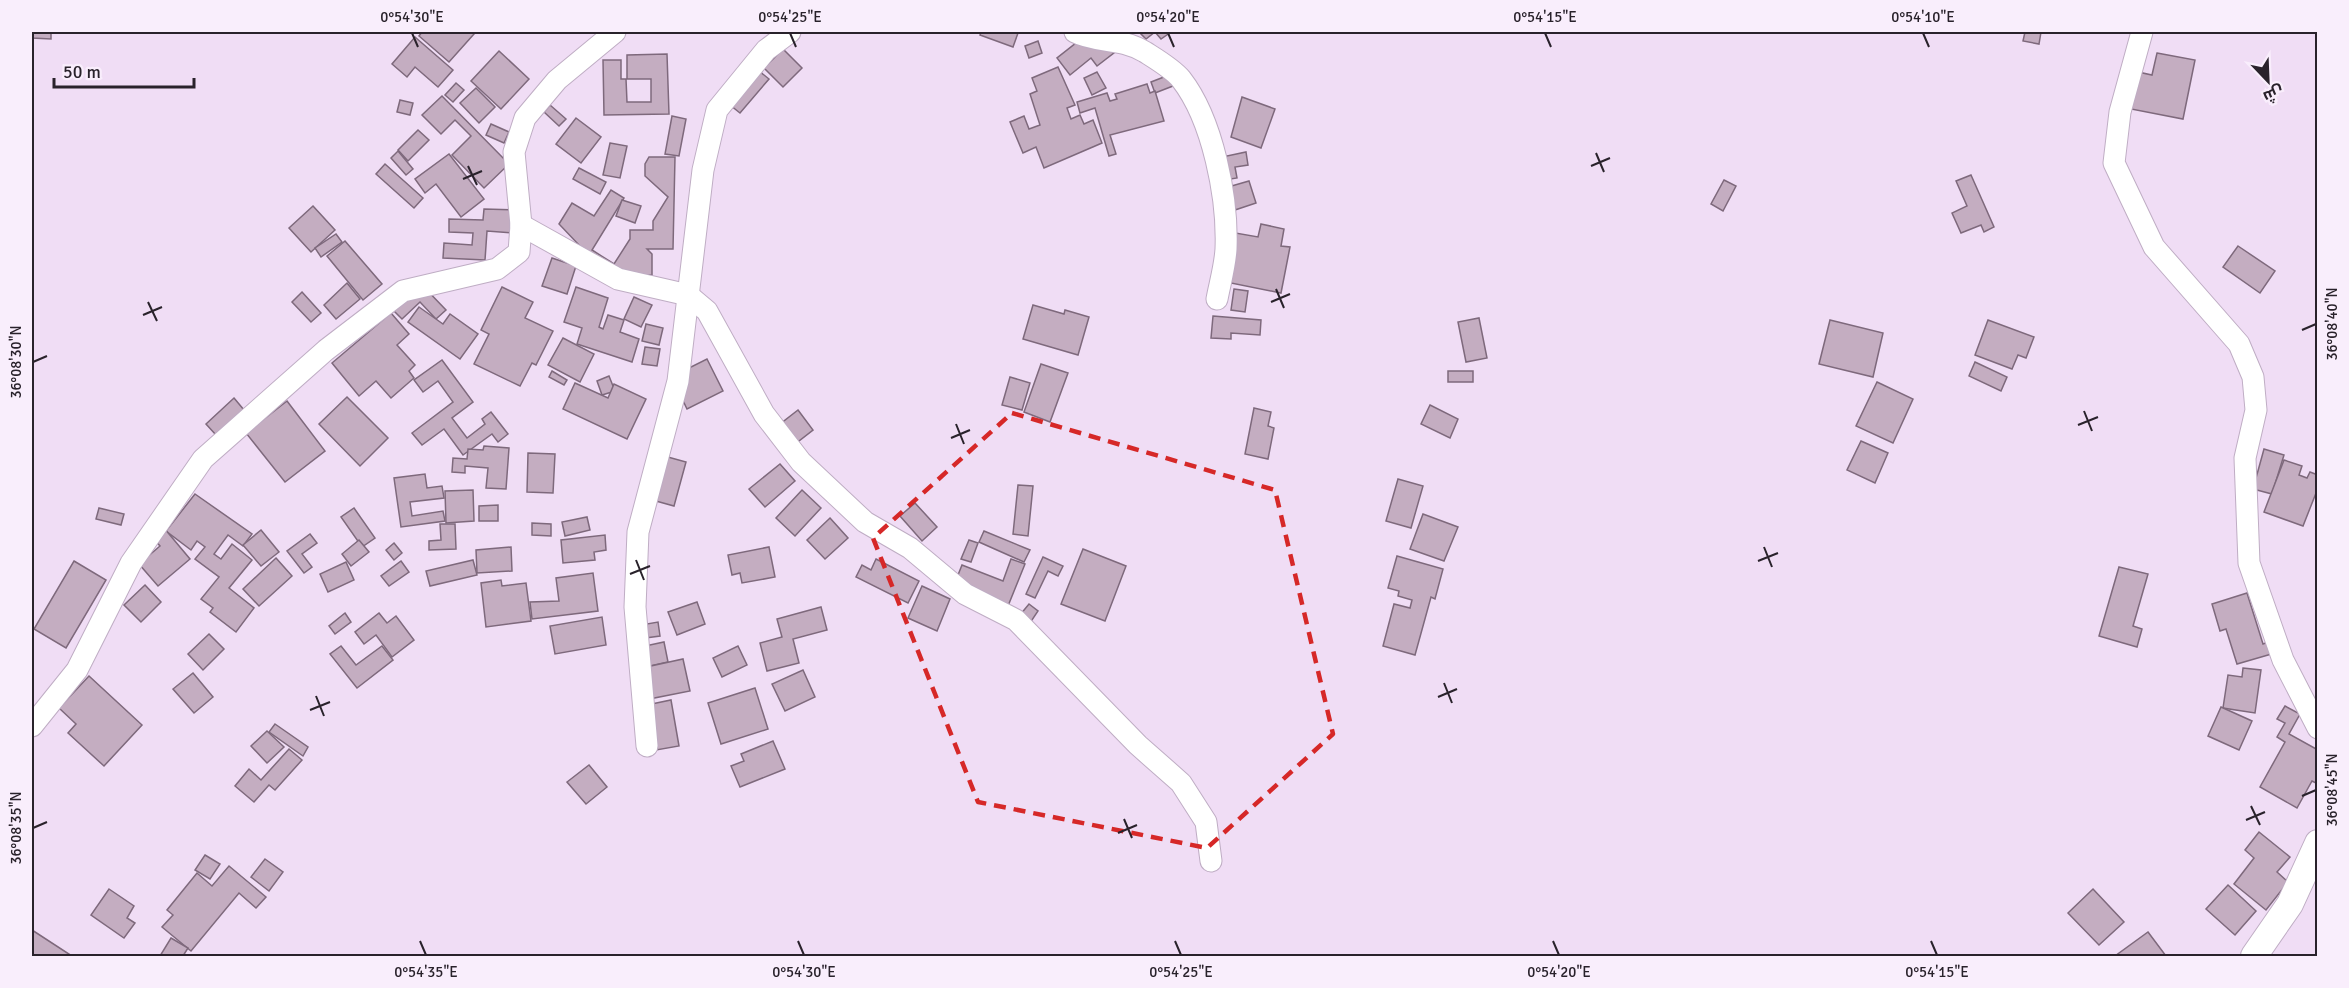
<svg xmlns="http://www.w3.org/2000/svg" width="2349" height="988" viewBox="0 0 2349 988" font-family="Signika,Cairo,sans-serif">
<rect width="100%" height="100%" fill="#f0ddf5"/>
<g fill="#c4adc1" stroke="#7e697c" stroke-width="1.5">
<path d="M32,32H51V39L32,38Z"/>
<path d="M422,32H472L474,34L449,62L419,36Z"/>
<path d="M981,32H1015L1018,33L1013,47L980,35Z"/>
<path d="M1090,32L1119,49L1097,66L1091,58L1070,75L1057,58Z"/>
<path d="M1139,32H1171L1161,39L1155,32L1146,39Z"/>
<path d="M2025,32H2041L2039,44L2023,41Z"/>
<path d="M415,37L453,70L438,87L415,67L407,77L392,64Z"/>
<path d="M1038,41L1042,53L1029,58L1025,46Z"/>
<path d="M783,49L802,68L783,87L764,68Z"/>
<path d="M499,51L529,79L501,109L471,81Z"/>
<path d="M2157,53L2195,60L2183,119L2131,109L2138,72L2152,75Z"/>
<path d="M667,54L669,114L604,115L603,60H621V79H626L627,102H651V79H627V55Z"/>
<path d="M749,63L769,79L740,113L720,97Z"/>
<path d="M1058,67L1075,105L1067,108L1071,119L1080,115L1084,124L1093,120L1102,143L1044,168L1036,147L1023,153L1010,122L1024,116L1029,129L1040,125L1030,94L1037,91L1032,78Z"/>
<path d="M1097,72L1106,88L1092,95L1084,78Z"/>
<path d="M1169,75L1173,86L1155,93L1151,82Z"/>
<path d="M456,83L464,90L453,102L445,95Z"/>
<path d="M1147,84L1150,93L1155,91L1164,121L1110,135L1116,154L1109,156L1095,108L1080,113L1077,102L1107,93L1110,101L1117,99L1115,94Z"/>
<path d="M476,88L495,107L479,123L460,103Z"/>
<path d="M442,96L509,164L484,188L452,155L471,136L455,120L441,134L422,115Z"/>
<path d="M1242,97L1275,109L1261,148L1231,137Z"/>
<path d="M400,100L413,103L410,115L397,112Z"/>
<path d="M550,105L566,119L559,126L544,112Z"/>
<path d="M672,116L686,119L679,156L665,154Z"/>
<path d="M576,118L601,137L581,163L556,144Z"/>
<path d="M491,124L509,132L504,143L486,135Z"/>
<path d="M418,130L429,140L408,161L398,150Z"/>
<path d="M610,143L627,146L620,178L603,175Z"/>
<path d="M398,151L413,169L406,175L391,158Z"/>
<path d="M1246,152L1248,165L1235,167L1237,178L1225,180L1222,157Z"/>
<path d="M449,154L484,199L461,217L436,184L425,193L415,179Z"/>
<path d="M649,157H675L673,249H647L652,254V275L627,274L576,249L579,245L559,224L572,203L594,216L611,190L624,198L592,250L614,264L630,239V230H653V221L668,197L645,176V164Z"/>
<path d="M385,164L423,198L414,208L376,174Z"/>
<path d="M579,168L606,182L600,194L573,179Z"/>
<path d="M1971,175L1994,227L1984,232L1981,225L1961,233L1952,213L1967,206L1956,181Z"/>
<path d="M1724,180L1736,186L1723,211L1711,204Z"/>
<path d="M1249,181L1256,203L1235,210L1228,187Z"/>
<path d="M622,200L641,206L635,223L616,216Z"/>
<path d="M313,206L335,230L311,252L289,228Z"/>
<path d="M484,209L514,210L513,233L487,231L485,260L443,258L444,243L472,245L473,233L449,232V219L483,220Z"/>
<path d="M1261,224L1284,229L1281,246L1290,247L1281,293L1216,280L1230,232L1258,237Z"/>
<path d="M336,234L342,242L321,257L315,248Z"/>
<path d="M345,241L382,284L363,300L327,256Z"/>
<path d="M2238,246L2275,271L2260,293L2223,267Z"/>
<path d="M552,258L576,266L567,294L542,286Z"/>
<path d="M347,283L360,299L336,319L324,305Z"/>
<path d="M421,284L446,310L436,319L420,302L402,319L394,311Z"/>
<path d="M502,287L533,302L525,318L553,331L536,365L532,363L520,386L474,364L489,334L481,330Z"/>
<path d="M576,287L608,298L599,327L603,329L608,315L624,320L620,332L639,339L632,362L577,344L582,328L564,322Z"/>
<path d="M1234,289L1248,291L1245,312L1231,310Z"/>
<path d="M302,292L321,313L311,322L292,302Z"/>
<path d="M634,297L652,305L641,327L624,319Z"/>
<path d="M1033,305L1064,314L1065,310L1089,317L1078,355L1023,339Z"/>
<path d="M419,307L443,324L450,314L478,334L460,359L408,322Z"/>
<path d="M391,313L409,334L397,345L415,365L409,371L414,378L391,398L376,381L359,396L332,363Z"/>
<path d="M1213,316L1261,320L1260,335L1231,333V339L1211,338Z"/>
<path d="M1479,318L1487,358L1466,362L1458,322Z"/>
<path d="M1830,320L1883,333L1873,377L1819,364Z"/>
<path d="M1988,320L2034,337L2026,358L2018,355L2012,369L1975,355Z"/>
<path d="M646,324L663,328L659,345L642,341Z"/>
<path d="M563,338L594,354L580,382L548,365Z"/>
<path d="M645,347L660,349L657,366L642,364Z"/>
<path d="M707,359L723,391L687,409L678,390L679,373Z"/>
<path d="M442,360L473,402L452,418L467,438L485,424L482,419L491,412L508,434L498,442L492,434L463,455L444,429L422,445L412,433L453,402L438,381L423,392L414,380Z"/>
<path d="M1975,362L2007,377L2001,391L1969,376Z"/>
<path d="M1041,364L1068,373L1050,422L1024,412Z"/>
<path d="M552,371L567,380L564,385L549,377Z"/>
<rect x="1448" y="371" width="25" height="11"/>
<path d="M609,376L615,391L602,395L597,381Z"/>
<path d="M1010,377L1030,383L1022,410L1002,405Z"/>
<path d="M1877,382L1913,399L1893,443L1856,426Z"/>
<path d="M575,383L608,398L614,384L646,399L627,439L563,409Z"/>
<path d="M347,397L388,438L360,466L319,424Z"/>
<path d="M234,398L244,410L216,435L206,424Z"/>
<path d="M287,401L325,451L285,482L246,433Z"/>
<path d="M1430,405L1458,419L1450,438L1421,424Z"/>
<path d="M1254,408L1271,412L1268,426L1274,428L1268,459L1245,454Z"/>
<path d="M798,410L813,430L790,448L775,428Z"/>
<path d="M1861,441L1888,453L1875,483L1847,470Z"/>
<path d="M484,446L509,448L506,489L486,488L488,468L465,466V473L452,472L453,458L467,459L468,449L483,450Z"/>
<path d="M2264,449L2284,455L2272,494L2253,489Z"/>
<path d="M528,453L555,454L553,493L527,492Z"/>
<path d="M657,454L686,462L674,506L645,498Z"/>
<path d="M2284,460L2302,466L2299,475L2307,478L2310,472L2318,475V488L2303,526L2264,512Z"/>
<path d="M780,464L795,481L765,507L749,489Z"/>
<path d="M425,474L427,488L442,486L444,498L410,502L412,516L443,511L445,521L401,527L394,478Z"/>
<path d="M1398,479L1423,486L1411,528L1386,521Z"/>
<path d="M1018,485L1033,486L1028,536L1013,534Z"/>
<path d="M473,490L474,521L446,523L445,491Z"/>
<path d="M802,490L821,508L795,536L776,518Z"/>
<path d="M195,494L252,534L243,546L228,535L214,554L221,559L232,544L252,560L229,588L254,608L236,632L210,612L213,608L201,599L219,577L195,559L205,547L197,541L191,550L166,531Z"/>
<path d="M915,503L937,527L922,541L900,516Z"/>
<path d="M498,505V521H479V506Z"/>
<path d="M99,508L124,514L121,525L96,519Z"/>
<path d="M354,508L375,538L362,547L341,517Z"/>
<path d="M1423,514L1458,527L1444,561L1410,549Z"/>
<path d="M587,517L590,530L565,536L562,522Z"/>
<path d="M830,518L848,538L825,559L807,540Z"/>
<path d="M532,523L551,524V536L532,535Z"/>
<path d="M440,524H455L456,549L429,550V541L441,540Z"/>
<path d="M164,528L190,559L158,586L139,564L160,546L153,538Z"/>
<path d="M261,530L279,552L261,566L243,545Z"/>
<path d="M984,531L1030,550L1024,562L979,542Z"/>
<path d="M310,534L317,543L302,554L312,567L304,573L287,551Z"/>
<path d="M605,535L606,550L594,552L595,560L563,563L561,540Z"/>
<path d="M359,540L369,552L351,566L342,554Z"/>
<path d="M969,540L978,543L971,562L961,559Z"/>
<path d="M394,543L402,553L394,560L386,550Z"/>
<path d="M511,547L512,571L477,573L476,550Z"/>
<path d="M769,547L775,577L742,583L740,573L732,575L728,555Z"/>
<path d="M1083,549L1126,566L1105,621L1061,604Z"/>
<path d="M1397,556L1443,569L1435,599L1431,597L1415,655L1383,646L1394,604L1410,608L1412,600L1398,596L1399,591L1388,588Z"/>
<path d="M1043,557L1063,566L1058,576L1048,571L1035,598L1026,594Z"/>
<path d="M276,558L292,576L259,606L243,589Z"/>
<path d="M876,559L919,581L908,603L856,577L862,565L871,570Z"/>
<path d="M1011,559L1025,564L1008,606L954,585L962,565L1003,581Z"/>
<path d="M473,560L477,575L430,586L426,571Z"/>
<path d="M74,561L106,580L66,648L34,629Z"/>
<path d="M401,561L409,572L389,586L381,576Z"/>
<path d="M346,562L354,580L328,592L320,574Z"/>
<path d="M2119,567L2148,574L2133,626L2142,629L2137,647L2099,636Z"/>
<path d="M593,573L598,611L532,619L530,602L559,601L556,578Z"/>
<path d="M501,580L502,586L526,583L531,621L486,627L481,583Z"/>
<path d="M145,585L161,602L141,622L124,605Z"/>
<path d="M922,586L950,599L937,631L908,618Z"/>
<path d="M2247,593L2263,644L2271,641L2275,653L2237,664L2226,629L2220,631L2212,604Z"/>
<path d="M697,602L705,624L677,635L668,612Z"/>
<path d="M1029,604L1038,611L1030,623L1020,615Z"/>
<path d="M821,607L827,630L793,639L799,663L767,671L760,643L782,637L777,619Z"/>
<path d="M345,613L351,622L335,634L329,626Z"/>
<path d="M379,613L387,623L396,616L414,640L392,657L376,635L364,644L355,632Z"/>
<path d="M602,617L606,645L555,654L550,626Z"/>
<path d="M658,622L660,636L638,639L635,626Z"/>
<path d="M209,634L224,649L203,670L188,654Z"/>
<path d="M664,642L668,662L650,666L645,646Z"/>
<path d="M341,646L356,665L382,646L393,660L357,688L330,654Z"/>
<path d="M738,646L747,665L722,677L713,658Z"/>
<path d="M683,659L690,691L644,700L637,669Z"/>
<path d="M2243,668L2261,670L2255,713L2223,708L2228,675L2242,677Z"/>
<path d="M803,670L815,697L785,711L772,684Z"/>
<path d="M193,673L213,697L194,713L173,689Z"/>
<path d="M89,676L142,725L104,766L68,733L76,724L59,708Z"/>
<path d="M755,688L768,729L721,744L708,703Z"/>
<path d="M671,700L679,746L645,752L637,707Z"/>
<path d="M2285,706L2300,714L2289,734L2318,750V784L2312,781L2297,808L2260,787L2285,742L2277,737L2285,723L2277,719Z"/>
<path d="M2221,707L2252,721L2239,750L2208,736Z"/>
<path d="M275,724L308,747L303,756L269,732Z"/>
<path d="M267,731L284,747L267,763L251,746Z"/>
<path d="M773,741L785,769L740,787L731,766L744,761L741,754Z"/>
<path d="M289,749L302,760L275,790L269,785L254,802L235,786L249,769L261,780Z"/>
<path d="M589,765L607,787L586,804L567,782Z"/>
<path d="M2259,832L2290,857L2277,872L2288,882L2266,910L2234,884L2254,858L2245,850Z"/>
<path d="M205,855L220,864L210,879L195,870Z"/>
<path d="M265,859L283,872L269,891L251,877Z"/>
<path d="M229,866L266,897L256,908L239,893L191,951L162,927L173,915L167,910L197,873L212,886Z"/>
<path d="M2228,885L2256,911L2235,935L2206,909Z"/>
<path d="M109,889L134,906L127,918L135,923L124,938L91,915Z"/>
<path d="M2093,889L2124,922L2099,945L2068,913Z"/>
<path d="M32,930L72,956H32Z"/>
<path d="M2148,932L2166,956H2115Z"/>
<path d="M171,938L188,948L183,956H160Z"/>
</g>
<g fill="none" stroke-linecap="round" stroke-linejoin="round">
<defs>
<g id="minor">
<path d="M1075,32C1096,43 1120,37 1145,52C1156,59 1173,69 1181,79C1213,120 1228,198 1226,249C1225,266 1220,283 1217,299"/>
<path d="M2142,32L2120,112L2114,163L2154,247L2239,344L2253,377L2256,410L2245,458L2249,563L2283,660L2318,728"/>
<path d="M521,225L618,279L688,295L707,311L764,414L801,462L865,522L910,548L965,594L1016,620L1138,745L1181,783L1206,822L1211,861"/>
<path d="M32,726L77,670L131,563L203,459L326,350L403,291L497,269L519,252L521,225L514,152L525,118L557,80L615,32"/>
<path d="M647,746L635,607L638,532L678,381L703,170L717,110L766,50L790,32"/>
</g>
<path id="major" d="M2254,956L2290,904L2318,843"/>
</defs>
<use href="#minor" stroke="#bfadc4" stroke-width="23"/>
<use href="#major" stroke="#bfadc4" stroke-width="28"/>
<use href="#minor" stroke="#fff" stroke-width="21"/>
<use href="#major" stroke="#fff" stroke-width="26"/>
</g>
<path fill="none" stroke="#d62828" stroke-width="4.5" stroke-dasharray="12 8" stroke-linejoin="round" d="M1012,413L1275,490L1333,734L1207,848L978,802L873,538Z"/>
<path fill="none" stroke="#29222b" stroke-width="2" d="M412,33L418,47M790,33L796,47M1168,33L1174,47M1545,33L1551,47M1923,33L1929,47M1596,153L1604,172M468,166L477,185M1591,166L1610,158M463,179L482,171M1276,289L1284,308M148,302L157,321M1271,302L1290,294M143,315L162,307M2302,330L2316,324M33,362L47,356M2084,411L2092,431M956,424L964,444M2078,425L2098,417M951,438L970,430M1764,547L1772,567M636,560L644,580M1758,561L1778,553M630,574L650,566M1444,683L1452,703M316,696L324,716M1438,697L1457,689M310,710L330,702M2302,796L2316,790M2251,806L2260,825M1124,819L1132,838M2246,820L2265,812M33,828L47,822M1118,833L1137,825M420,941L426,955M798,941L804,955M1175,941L1181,955M1553,941L1559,955M1931,941L1937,955"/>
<rect width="2349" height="988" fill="none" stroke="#f9eefc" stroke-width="66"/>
<g transform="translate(2268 81) rotate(157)" stroke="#f9eefc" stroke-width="4.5" paint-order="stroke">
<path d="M0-4.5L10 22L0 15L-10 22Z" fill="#29222b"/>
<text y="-9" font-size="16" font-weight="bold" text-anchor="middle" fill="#29222b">ش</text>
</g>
<path d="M54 78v9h140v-9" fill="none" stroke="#29222b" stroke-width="3"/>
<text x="63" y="78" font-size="18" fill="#29222b" stroke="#f9eefc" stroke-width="4.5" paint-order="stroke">50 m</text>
<rect x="33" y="33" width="2283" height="922" fill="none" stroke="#29222b" stroke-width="2"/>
<g font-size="15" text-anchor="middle" fill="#29222b">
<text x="412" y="22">0°54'30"E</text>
<text x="790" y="22">0°54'25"E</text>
<text x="1168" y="22">0°54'20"E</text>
<text x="1545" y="22">0°54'15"E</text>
<text x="1923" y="22">0°54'10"E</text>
<text transform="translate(2332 324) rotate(-90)" y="5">36°08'40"N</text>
<text transform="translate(16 362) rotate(-90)" y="5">36°08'30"N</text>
<text transform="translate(2332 790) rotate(-90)" y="5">36°08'45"N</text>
<text transform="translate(16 828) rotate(-90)" y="5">36°08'35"N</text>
<text x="426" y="977">0°54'35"E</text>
<text x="804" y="977">0°54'30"E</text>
<text x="1181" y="977">0°54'25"E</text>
<text x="1559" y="977">0°54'20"E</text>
<text x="1937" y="977">0°54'15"E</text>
</g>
</svg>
